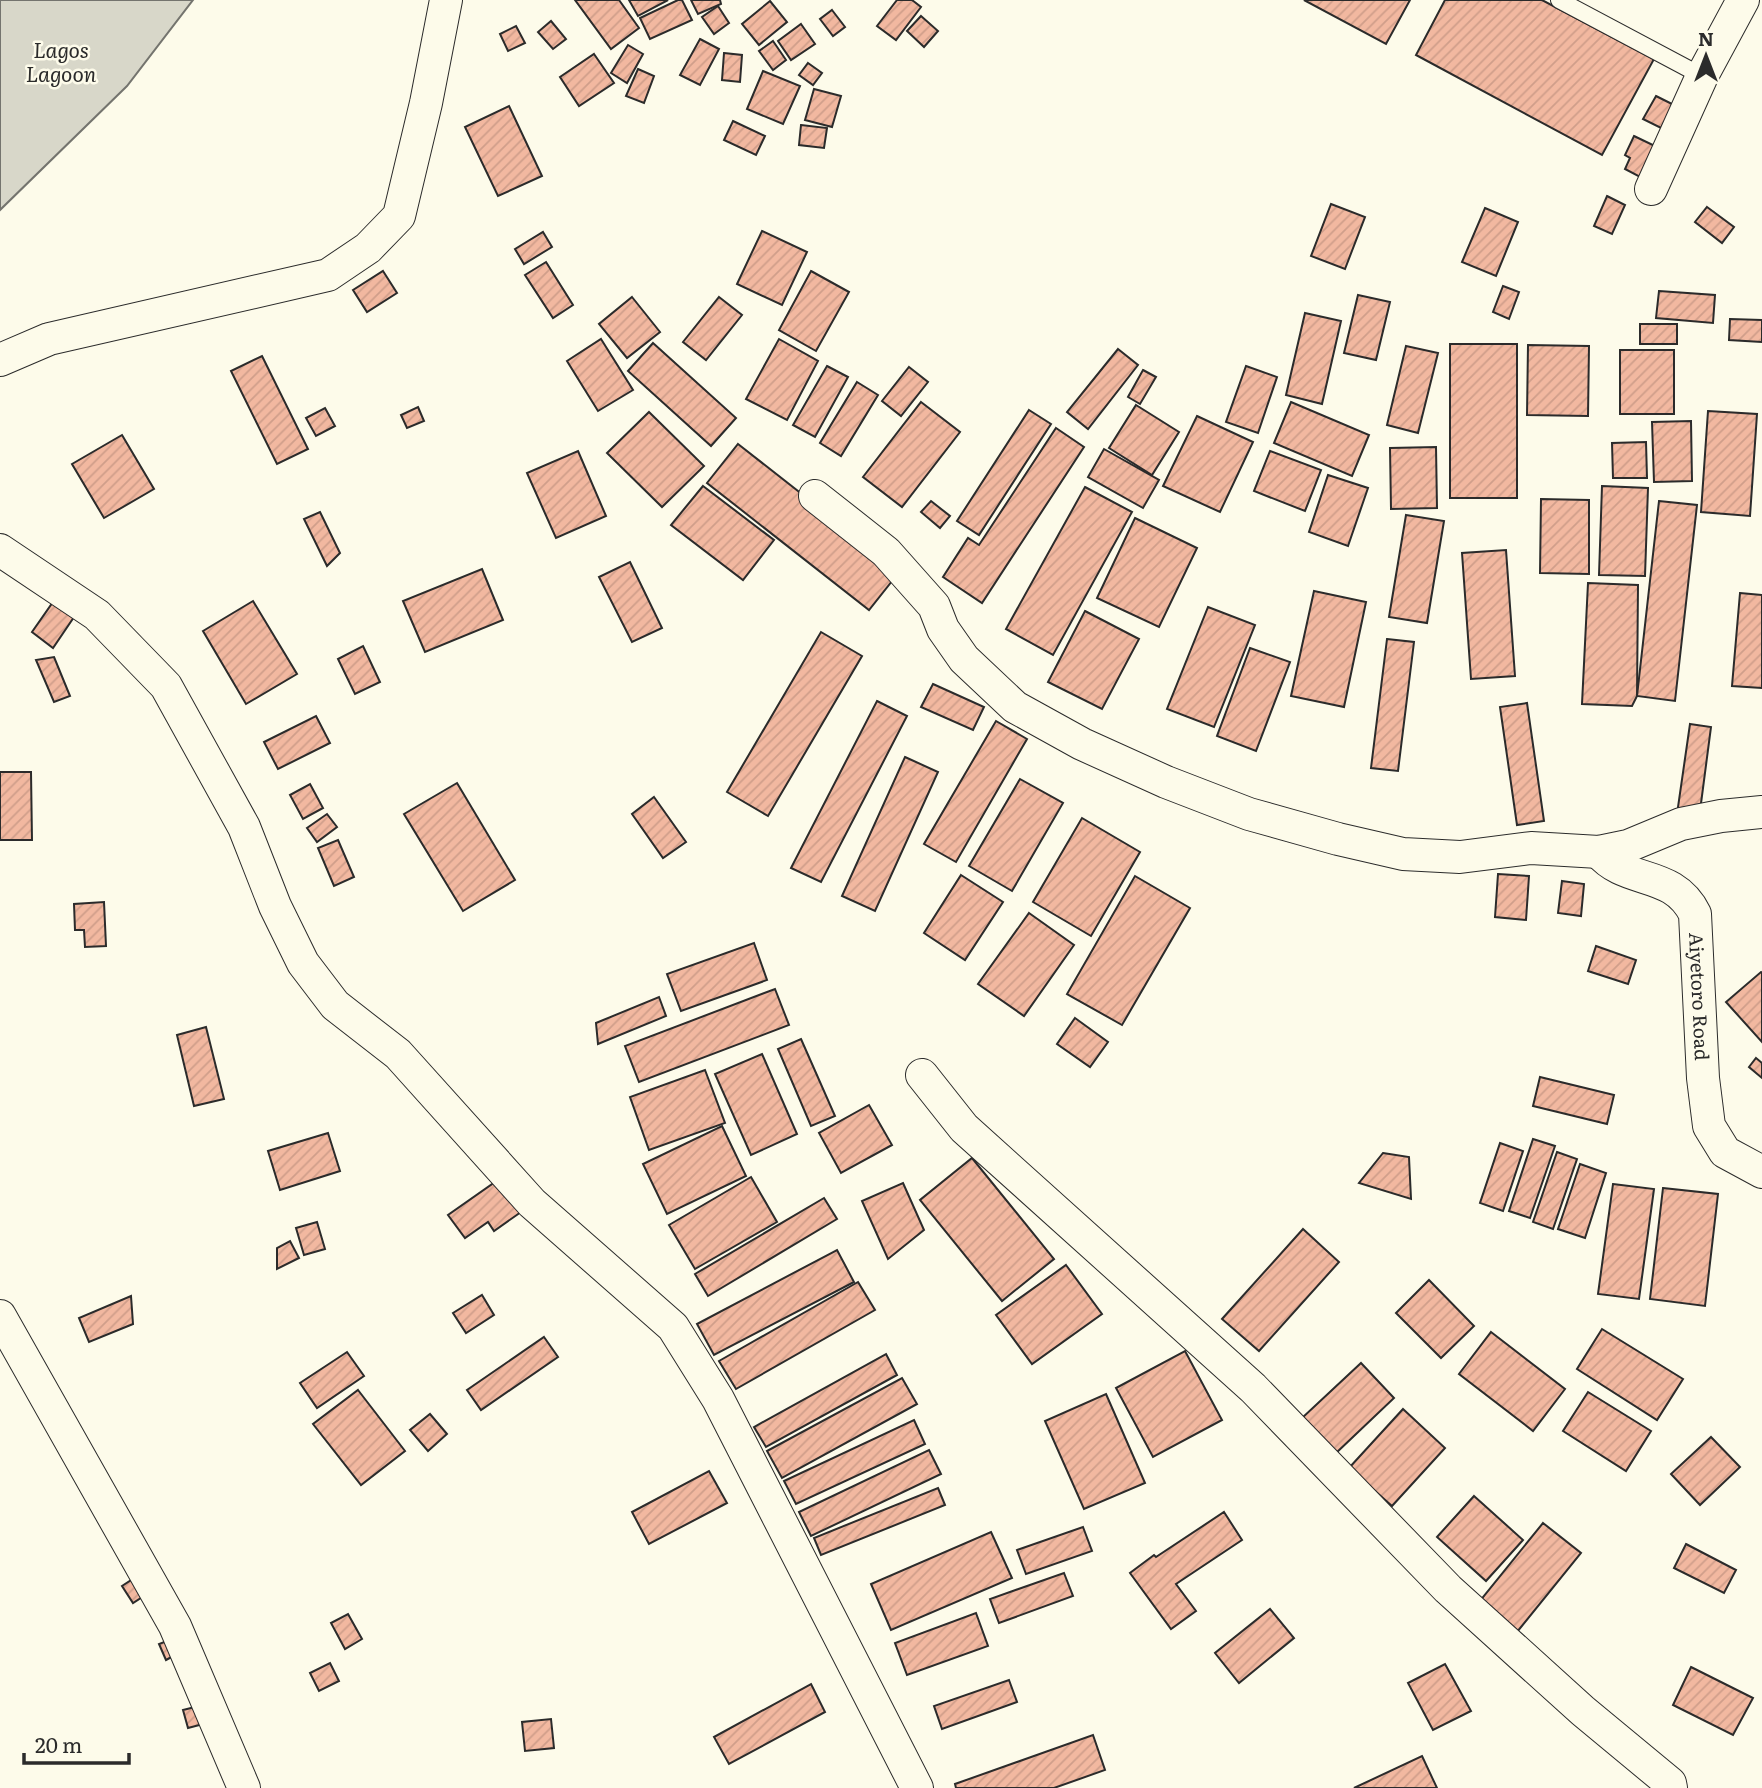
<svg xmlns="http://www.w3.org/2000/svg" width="1762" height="1788" viewBox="0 0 1762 1788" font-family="Literata,serif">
<defs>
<pattern id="building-hatch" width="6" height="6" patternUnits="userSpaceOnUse" patternTransform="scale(1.75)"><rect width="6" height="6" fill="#f2b8a0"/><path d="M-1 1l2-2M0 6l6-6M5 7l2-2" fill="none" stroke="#d09e8a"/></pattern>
</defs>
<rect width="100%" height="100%" fill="#fdfbea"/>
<path fill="#d8d7c9" stroke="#74746e" stroke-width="2" d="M0,0H193L127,86L0,210Z"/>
<g fill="url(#building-hatch)" stroke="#2b2b2b" stroke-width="2">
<path d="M575,0H619L639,28L611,49Z"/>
<path d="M629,0H668L638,16Z"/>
<path d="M678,0H682L692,20L650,39L640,18Z"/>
<path d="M691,0H720L721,4L698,14Z"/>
<path d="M897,0H912L921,7L896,40L877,26Z"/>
<path d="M1304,0H1410L1386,44Z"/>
<path d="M1445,0H1542L1654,59L1602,155L1416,55Z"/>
<path d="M770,1L787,22L759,45L742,24Z"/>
<path d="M718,6L729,23L714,34L702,17Z"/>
<path d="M832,10L845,27L833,36L820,19Z"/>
<path d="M921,16L938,31L924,47L907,31Z"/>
<path d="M551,21L566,39L553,49L538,32Z"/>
<path d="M801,24L815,44L791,60L778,41Z"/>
<path d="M516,26L525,43L508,51L500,34Z"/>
<path d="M700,39L719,49L700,85L680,75Z"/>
<path d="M773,41L786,60L773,70L759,51Z"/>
<path d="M628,45L643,54L627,83L611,73Z"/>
<path d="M724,53L742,55L740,82L722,80Z"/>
<path d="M594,54L614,83L579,106L560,77Z"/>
<path d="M808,63L822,73L813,85L799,75Z"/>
<path d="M638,69L654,76L644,103L626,96Z"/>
<path d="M763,71L800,86L783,124L747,109Z"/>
<path d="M814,89L841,96L832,127L805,120Z"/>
<path d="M1656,96L1674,105L1661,128L1643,119Z"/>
<path d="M509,106L542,176L498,196L465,127Z"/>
<path d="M733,121L765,136L756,155L724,140Z"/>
<path d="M801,125L827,128L824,148L799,145Z"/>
<path d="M1634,136L1657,147L1642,178L1625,169L1630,158L1625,155Z"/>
<path d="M1607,196L1625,205L1612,234L1594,226Z"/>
<path d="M1331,204L1365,217L1345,269L1311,256Z"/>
<path d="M1707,207L1734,227L1722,243L1695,222Z"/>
<path d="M1485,208L1518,222L1496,276L1462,262Z"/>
<path d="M762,231L807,252L782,305L737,284Z"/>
<path d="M543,232L552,247L524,264L515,249Z"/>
<path d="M546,262L573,305L553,318L525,275Z"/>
<path d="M383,271L397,293L367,312L353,290Z"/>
<path d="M811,271L849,292L816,351L779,330Z"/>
<path d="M1503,286L1519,292L1509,319L1493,312Z"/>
<path d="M1659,291L1715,295L1713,323L1656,318Z"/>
<path d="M1358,295L1390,302L1376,360L1344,353Z"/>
<path d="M632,297L660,332L627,358L599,324Z"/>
<path d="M719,297L742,315L706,360L683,342Z"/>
<path d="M1305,313L1341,321L1322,404L1286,395Z"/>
<path d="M1730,319L1762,320V342L1729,340Z"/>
<rect x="1640" y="324" width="37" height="20"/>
<path d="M601,339L633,390L598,411L567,361Z"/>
<path d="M779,339L818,361L787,420L746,399Z"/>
<path d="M653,343L736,418L711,446L628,371Z"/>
<rect x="1450" y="344" width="67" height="154"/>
<path d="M1528,345L1589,346L1588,416L1527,415Z"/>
<path d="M1406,346L1438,353L1418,433L1387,425Z"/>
<path d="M1118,349L1138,365L1088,429L1067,412Z"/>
<rect x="1620" y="350" width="54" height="64"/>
<path d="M262,356L308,449L277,464L231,371Z"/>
<path d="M827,366L848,377L815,437L793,425Z"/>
<path d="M1246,366L1277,377L1258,433L1226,422Z"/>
<path d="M909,367L928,382L901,416L882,401Z"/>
<path d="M1143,370L1156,377L1140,404L1128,397Z"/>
<path d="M857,382L878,395L841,456L820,443Z"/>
<path d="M921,402L960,432L902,507L863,477Z"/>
<path d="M1291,402L1369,435L1352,476L1274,443Z"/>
<path d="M1136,405L1179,432L1152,475L1109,448Z"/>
<path d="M418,407L424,421L407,428L401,415Z"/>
<path d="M325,408L335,426L316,436L306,418Z"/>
<path d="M1029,410L1051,424L979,535L957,521Z"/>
<path d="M1708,411L1757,414L1750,516L1701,512Z"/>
<path d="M649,412L704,466L662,507L607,453Z"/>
<path d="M1197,416L1253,442L1220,512L1163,486Z"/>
<path d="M1691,421L1692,481L1654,482L1652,422Z"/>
<path d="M1056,428L1084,447L982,603L943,577L968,538L979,545Z"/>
<path d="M122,435L154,489L104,518L72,464Z"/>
<path d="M1646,442L1647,478H1613L1612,443Z"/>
<path d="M738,444L900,571L869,610L707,483Z"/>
<path d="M1436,447L1437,508L1391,509L1390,448Z"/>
<path d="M1104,449L1159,480L1143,508L1088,477Z"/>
<path d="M578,451L606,516L556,538L527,473Z"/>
<path d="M1270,451L1321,470L1305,511L1254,491Z"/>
<path d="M1328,475L1368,488L1348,546L1309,532Z"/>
<path d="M703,486L774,540L743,580L671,525Z"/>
<path d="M1602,486L1648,488L1645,576L1599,575Z"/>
<path d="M1085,487L1132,512L1053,655L1006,629Z"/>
<path d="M1541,499L1589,500V574L1540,573Z"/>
<path d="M931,501L950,516L940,528L921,512Z"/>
<path d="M1659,501L1697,505L1675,701L1637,696Z"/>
<path d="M320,512L340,553L327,566L304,519Z"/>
<path d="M1406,515L1444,521L1427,623L1389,617Z"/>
<path d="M1135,518L1197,548L1159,627L1097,598Z"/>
<path d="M1506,550L1515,676L1471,679L1462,553Z"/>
<path d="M630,562L662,628L632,642L599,577Z"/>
<path d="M482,569L503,620L425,652L403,601Z"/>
<path d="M1588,583L1638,585L1637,696L1632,706L1582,704Z"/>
<path d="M1314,591L1366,602L1344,707L1291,696Z"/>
<path d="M1740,593L1762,595V688L1732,686Z"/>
<path d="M253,601L297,674L246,704L203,631Z"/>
<path d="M53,602L74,617L53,648L32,632Z"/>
<path d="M1208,607L1255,625L1214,727L1167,709Z"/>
<path d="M1085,611L1139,639L1102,709L1048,682Z"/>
<path d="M821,632L862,656L768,816L727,792Z"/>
<path d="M1387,639L1414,642L1398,771L1371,768Z"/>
<path d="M363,646L380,682L355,694L338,659Z"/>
<path d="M1250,648L1290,662L1256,751L1217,736Z"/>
<path d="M54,657L70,696L54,702L36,660Z"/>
<path d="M933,684L984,707L973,730L921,707Z"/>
<path d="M877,701L907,716L821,882L791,868Z"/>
<path d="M1527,703L1544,821L1517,825L1500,707Z"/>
<path d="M316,716L330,743L278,769L264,742Z"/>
<path d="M996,721L1027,739L956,862L924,844Z"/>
<path d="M1690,724L1711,727L1700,811L1677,814Z"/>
<path d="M905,757L938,772L875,911L842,896Z"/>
<path d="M0,772H31L32,840H0Z"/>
<path d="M1020,779L1063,803L1012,891L969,866Z"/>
<path d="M457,783L515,880L463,911L404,814Z"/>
<path d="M310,784L323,808L303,819L290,795Z"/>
<path d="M654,797L686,842L663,858L632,814Z"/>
<path d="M327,814L337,827L317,842L307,828Z"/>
<path d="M1082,818L1140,852L1091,936L1033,902Z"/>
<path d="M338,840L354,877L334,886L318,848Z"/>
<path d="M1498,874L1529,876L1526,920L1495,917Z"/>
<path d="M961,875L1003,902L965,960L924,933Z"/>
<path d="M1135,876L1190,908L1122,1025L1067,994Z"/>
<path d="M1562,881L1584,884L1581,916L1558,913Z"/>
<path d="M104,902L106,946L85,947L84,930H75L74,904Z"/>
<path d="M1029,913L1074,945L1024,1016L978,984Z"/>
<path d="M754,943L767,980L681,1011L667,974Z"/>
<path d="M1596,946L1636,960L1628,984L1588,971Z"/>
<path d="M1761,972L1762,973V1042L1726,1002Z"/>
<path d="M775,989L789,1025L639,1082L625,1046Z"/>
<path d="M659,997L666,1016L598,1044L596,1023Z"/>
<path d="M1075,1018L1108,1042L1090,1067L1057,1044Z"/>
<path d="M206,1027L224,1099L194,1106L177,1035Z"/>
<path d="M801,1039L835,1116L811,1126L778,1049Z"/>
<path d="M762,1054L797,1134L751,1155L715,1074Z"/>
<path d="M1756,1058L1762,1063V1078L1749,1067Z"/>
<path d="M705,1070L725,1123L649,1150L630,1097Z"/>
<path d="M1540,1077L1614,1095L1607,1124L1533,1106Z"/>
<path d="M869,1105L892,1145L841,1173L819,1133Z"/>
<path d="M722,1126L746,1176L667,1214L643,1164Z"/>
<path d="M328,1133L340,1171L280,1190L268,1151Z"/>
<path d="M1533,1139L1555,1146L1530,1218L1509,1211Z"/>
<path d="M1500,1143L1523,1151L1503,1211L1480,1203Z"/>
<path d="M1557,1152L1577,1159L1553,1229L1533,1222Z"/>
<path d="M1383,1153L1409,1157L1411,1199L1359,1183Z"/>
<path d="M972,1158L1054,1259L1002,1301L920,1200Z"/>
<path d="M1580,1164L1606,1173L1585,1238L1558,1229Z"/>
<path d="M751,1177L777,1222L695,1269L669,1225Z"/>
<path d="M498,1180L521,1212L494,1231L488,1222L465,1238L448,1215Z"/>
<path d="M903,1183L924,1230L888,1259L862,1201Z"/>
<path d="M1613,1184L1654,1189L1639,1299L1598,1294Z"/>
<path d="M1663,1188L1718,1194L1705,1306L1650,1299Z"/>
<path d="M824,1198L837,1219L708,1296L695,1274Z"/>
<path d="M317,1222L325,1249L304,1255L296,1228Z"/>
<path d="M1303,1229L1339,1262L1259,1351L1222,1319Z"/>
<path d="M290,1241L299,1258L277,1269V1248Z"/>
<path d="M837,1250L854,1282L714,1355L697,1324Z"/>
<path d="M1066,1265L1102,1314L1032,1364L996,1315Z"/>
<path d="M1429,1280L1474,1326L1441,1358L1396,1313Z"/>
<path d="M858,1282L875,1310L736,1389L719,1361Z"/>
<path d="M482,1295L494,1315L466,1333L453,1313Z"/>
<path d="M131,1296L133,1324L89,1342L79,1318Z"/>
<path d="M1602,1329L1683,1379L1657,1420L1577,1369Z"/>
<path d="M1491,1332L1565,1389L1533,1431L1459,1374Z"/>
<path d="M544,1337L558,1357L481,1410L467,1390Z"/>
<path d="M1185,1351L1222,1420L1153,1457L1116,1388Z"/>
<path d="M347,1352L364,1376L317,1408L300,1383Z"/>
<path d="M886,1354L897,1375L766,1447L754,1427Z"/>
<path d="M1361,1363L1394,1398L1335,1454L1302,1418Z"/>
<path d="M902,1378L917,1404L782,1478L767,1451Z"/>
<path d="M358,1390L405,1451L361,1485L313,1424Z"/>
<path d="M1588,1392L1651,1431L1626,1471L1563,1431Z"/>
<path d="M1106,1394L1145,1483L1084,1509L1045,1421Z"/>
<path d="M1403,1409L1445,1448L1392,1506L1349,1468Z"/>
<path d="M430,1414L447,1434L428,1451L410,1430Z"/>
<path d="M914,1420L925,1444L796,1504L784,1481Z"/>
<path d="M1711,1437L1740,1467L1700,1505L1671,1474Z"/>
<path d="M929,1450L941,1474L811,1536L799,1512Z"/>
<path d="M709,1471L727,1503L649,1544L632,1512Z"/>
<path d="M938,1488L945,1505L821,1555L814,1538Z"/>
<path d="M1474,1496L1523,1540L1486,1581L1437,1537Z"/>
<path d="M1224,1512L1242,1540L1176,1584L1196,1611L1171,1629L1130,1573L1154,1555L1156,1557Z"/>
<path d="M1543,1523L1581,1553L1517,1632L1479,1602Z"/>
<path d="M1083,1527L1092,1551L1026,1574L1017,1550Z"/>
<path d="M991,1532L1012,1578L891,1630L871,1584Z"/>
<path d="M1686,1544L1736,1570L1724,1593L1674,1568Z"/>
<path d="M1064,1573L1073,1596L999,1623L990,1599Z"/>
<path d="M139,1575L150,1592L133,1603L122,1586Z"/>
<path d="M1270,1609L1294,1638L1239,1683L1215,1653Z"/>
<path d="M976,1613L988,1646L907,1675L895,1643Z"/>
<path d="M348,1614L362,1639L345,1649L331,1623Z"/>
<path d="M172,1639L179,1653L166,1660L159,1644Z"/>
<path d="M330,1663L339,1681L319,1691L310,1673Z"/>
<path d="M1445,1664L1471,1711L1433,1730L1408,1683Z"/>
<path d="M1691,1667L1753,1698L1733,1735L1673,1705Z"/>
<path d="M1009,1680L1017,1702L942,1729L934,1706Z"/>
<path d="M811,1684L825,1712L729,1764L714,1737Z"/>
<path d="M203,1705L207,1723L188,1728L183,1710Z"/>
<path d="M551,1719L554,1748L525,1751L522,1722Z"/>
<path d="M1093,1735L1105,1770L1054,1788H956L955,1784Z"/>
<path d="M1422,1756L1437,1788H1354Z"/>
</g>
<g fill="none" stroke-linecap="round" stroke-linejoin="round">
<defs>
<path id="lane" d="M1559,0L1702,76"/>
<g id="street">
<path d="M1651,189L1702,76L1743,0"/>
<path d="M0,360L49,339L328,275L368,248L399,216L426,103L446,0"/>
<path d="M815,496L886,552L934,606L943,629L964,659L1015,707L1082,744L1166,782L1249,814L1338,839L1403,854L1460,857L1531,848L1599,852L1628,846L1681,824L1721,816L1762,812"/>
<path d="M0,550L97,615L166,686L244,827L275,906L303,963L335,1005L398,1054L532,1203L673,1327L718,1399L917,1788"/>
<path id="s1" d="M1599,852C1626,885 1673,869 1695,914L1703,1078L1709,1126L1725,1152L1762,1172"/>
<path d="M922,1075L964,1128L1253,1388L1448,1589L1583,1711L1670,1783L1671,1788"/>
<path d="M0,1316L175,1626L244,1788"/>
</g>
</defs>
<use href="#lane" stroke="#2b2b2b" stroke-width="18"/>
<use href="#street" stroke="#2b2b2b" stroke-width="34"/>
<use href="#lane" stroke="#fdfbea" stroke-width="16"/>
<use href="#street" stroke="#fdfbea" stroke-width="32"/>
</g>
<g text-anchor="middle" stroke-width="5" stroke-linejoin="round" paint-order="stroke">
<g font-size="19" fill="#2b2b2b" stroke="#fdfbea">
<text dy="7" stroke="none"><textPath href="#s1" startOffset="200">Aiyetoro Road</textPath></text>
</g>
<g font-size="21" font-style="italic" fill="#2b2b2b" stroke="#fdfbea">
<text x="61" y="58">Lagos<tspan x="61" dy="24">Lagoon</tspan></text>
</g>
</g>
<g transform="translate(1706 56)" stroke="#fdfbea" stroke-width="5" paint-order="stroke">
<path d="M0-5L12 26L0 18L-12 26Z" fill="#2b2b2b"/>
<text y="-10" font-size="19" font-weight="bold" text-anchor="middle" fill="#2b2b2b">N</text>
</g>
<path d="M24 1753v10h105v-10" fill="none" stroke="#2b2b2b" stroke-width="3.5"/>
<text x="35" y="1753" font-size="21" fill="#2b2b2b" stroke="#fdfbea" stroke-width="5" paint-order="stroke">20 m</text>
</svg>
